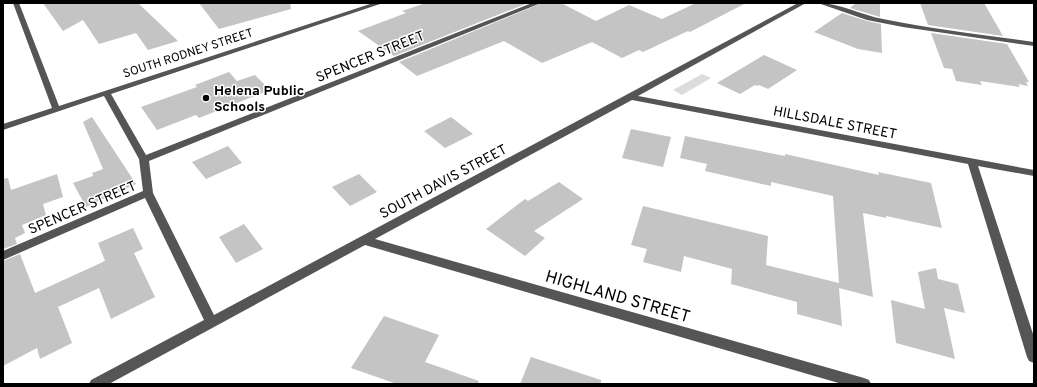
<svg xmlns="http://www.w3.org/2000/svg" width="1037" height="387" viewBox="0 0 1037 387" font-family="Overpass,sans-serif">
<rect width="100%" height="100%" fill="#fff"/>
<path fill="#dcdcdc" d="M702,74L711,78L682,95L673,90Z"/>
<g fill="#c4c4c4">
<path d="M43,3H138L178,41L148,50L136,33L99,44L83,20L63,31Z"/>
<path d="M199,3H290L291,9L219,29Z"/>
<path d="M426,3H528L394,56L358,31L406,13L402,11Z"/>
<path d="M542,3H561L596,21L629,5L662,19L696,3H746L690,32L688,31L643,52L639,50L622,58L592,42L542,63L504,41L417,76L399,62Z"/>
<path d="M856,3H880V17L850,8Z"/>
<path d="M920,3H984L1003,36L928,25Z"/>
<path d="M842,13L867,21L881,24L882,53L858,49L814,32Z"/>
<path d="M931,33L1007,44L1029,82H1026L1028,86L1018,84L1020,87L980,81L982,85L956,81L952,69L944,68Z"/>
<path d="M764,55L797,70L768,89L759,85L757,86L755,85L740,94L717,83Z"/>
<path d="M229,72L237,81L255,75L270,90L199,118L196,115L157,130L141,107L197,87L195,85Z"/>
<path d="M92,117L136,184L86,207L73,183L93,176L92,173L103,169L83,122Z"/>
<path d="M451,117L473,134L445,148L424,131Z"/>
<path d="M631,129L671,137L663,167L622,158Z"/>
<path d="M685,136L785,156V154L879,175L878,172L931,183L942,228L886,216V218L863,213L873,297L839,288L842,326L797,314V302L731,284L732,269L684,256L681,272L643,262L647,249L631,245L643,206L768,236L766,265L839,283L833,196L771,182V186L705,171L707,164L680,158Z"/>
<path d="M228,146L242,163L206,179L192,162Z"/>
<path d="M57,174L63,197L43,204L46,215L22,225L25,233L15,238L17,244L3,249V179L8,178L11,190Z"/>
<path d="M359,174L377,192L350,206L332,187Z"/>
<path d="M559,182L583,199L534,231L545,238L525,256L486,229L525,199L528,201Z"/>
<path d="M244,224L263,249L236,263L219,237Z"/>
<path d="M133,228L143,249L134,253L155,297L111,319L99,288L58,307L72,343L40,359L37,348L3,366V261L20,254L35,293L105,261L98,243Z"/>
<path d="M936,268L938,279L958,284L965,313L944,308L955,359L896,343L891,300L925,309L918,272Z"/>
<path d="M384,316L439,335L425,362L479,381L478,384H397L351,368Z"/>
<path d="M531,357L601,380V384H520Z"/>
</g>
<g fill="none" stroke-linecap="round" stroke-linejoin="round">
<g fill="#555" fill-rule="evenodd">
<path d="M13,3H19L59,106L373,3H383L111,94L146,155L532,3H541L149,161L153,193L214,315L798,3H806L638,96L1034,170V176L978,166L1034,337V363L1029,361L1027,357L968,164L632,100L375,239L864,378L869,380L871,384H842L365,245L109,384H89L91,380L204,320L145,198L3,260V251L143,191L139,159L104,96L3,130V124L52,108Z"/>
<path d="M818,3C840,3 861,15 883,19C933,29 984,35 1034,42V46L903,27L867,20Z"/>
</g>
</g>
<circle fill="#000" stroke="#fff" stroke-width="1.5" cx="206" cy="98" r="4"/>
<g text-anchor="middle" stroke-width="3" stroke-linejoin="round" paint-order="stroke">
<g font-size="12" fill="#000" stroke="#fff">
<text transform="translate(188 53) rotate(-18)" y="4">SOUTH RODNEY STREET</text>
</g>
<g font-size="14" fill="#000" stroke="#fff">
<text transform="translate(370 56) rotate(-22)" y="5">SPENCER STREET</text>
<text transform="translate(835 122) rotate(11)" y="5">HILLSDALE STREET</text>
<text transform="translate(443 181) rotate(-28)" y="5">SOUTH DAVIS STREET</text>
<text transform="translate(82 207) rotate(-23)" y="5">SPENCER STREET</text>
</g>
<g font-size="14" font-weight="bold" fill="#000" stroke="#fff" text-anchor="start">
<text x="214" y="95">Helena Public<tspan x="214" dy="16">Schools</tspan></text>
</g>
<g font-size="17" fill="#000" stroke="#fff">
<text transform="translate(618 296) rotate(16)" y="6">HIGHLAND STREET</text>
</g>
</g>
<rect width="1037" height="387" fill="none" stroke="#000000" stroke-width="8"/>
</svg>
